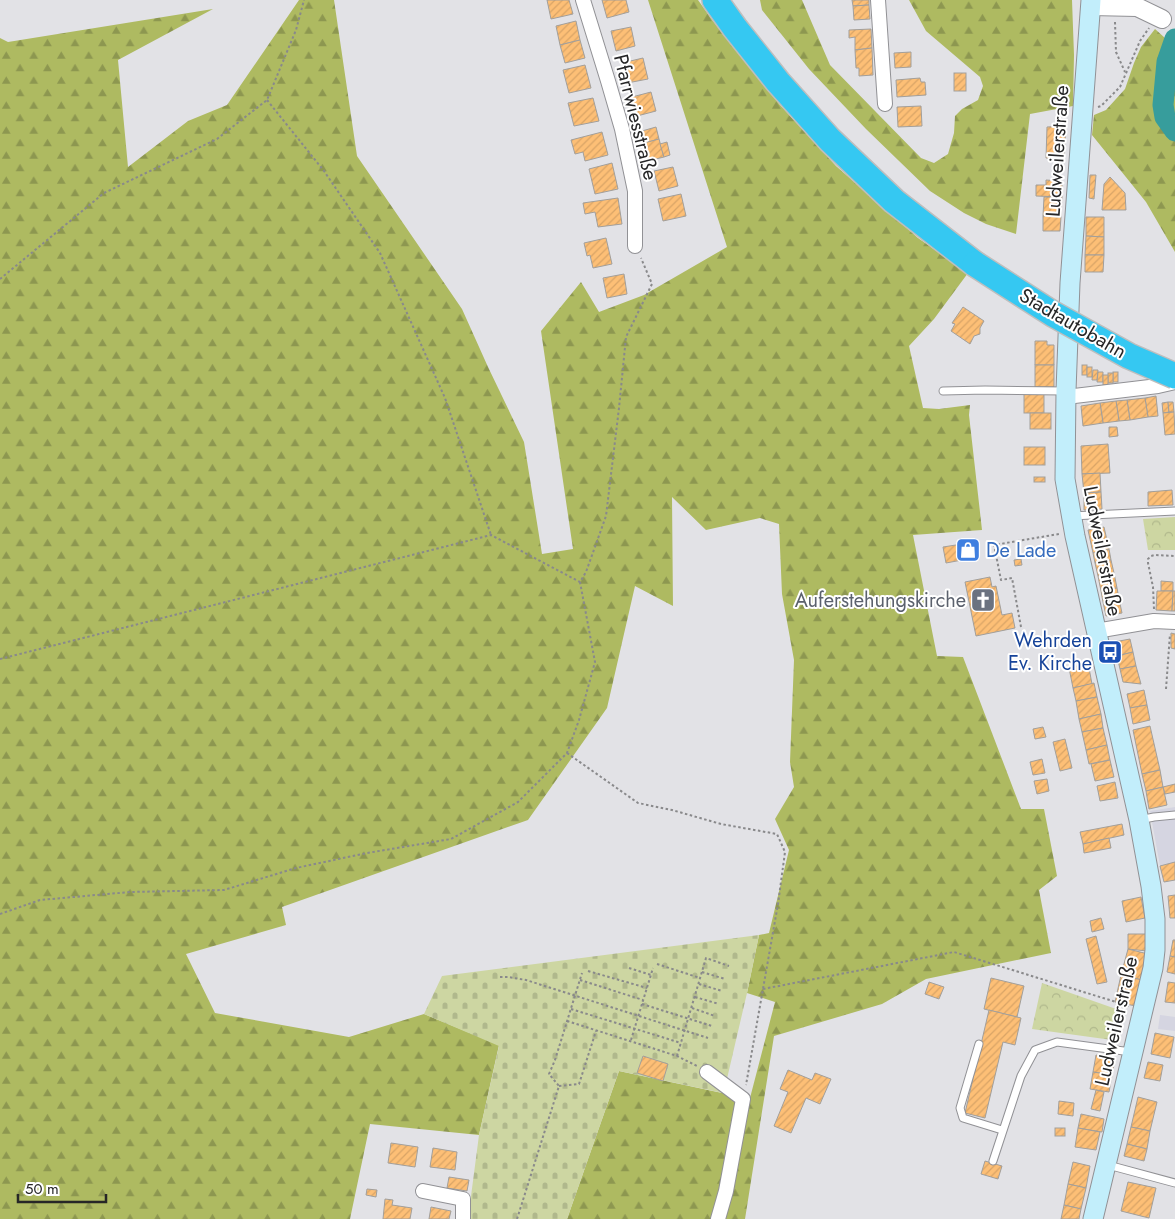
<svg xmlns="http://www.w3.org/2000/svg" width="1175" height="1219" viewBox="0 0 1175 1219" font-family="Jost,sans-serif">
<defs>
<pattern id="forest-firs" width="22" height="20" patternUnits="userSpaceOnUse" patternTransform="scale(1.25)"><rect width="22" height="20" fill="#aeba61"/><path d="M5 1l3.5 6h-7zM16 11l3.5 6h-7z" fill="#8d9750"/></pattern>
<pattern id="cemetery-stones" width="16" height="16" patternUnits="userSpaceOnUse" patternTransform="scale(1.25)"><rect width="16" height="16" fill="#cdd6a2"/><path d="M2 7V4a2 2 0 0 1 4 0v3zM10 15v-3a2 2 0 0 1 4 0v3z" fill="#b0b88c"/></pattern>
<pattern id="park-crowns" width="20" height="18" patternUnits="userSpaceOnUse" patternTransform="scale(1.25)"><rect width="20" height="18" fill="#cdd6a2"/><path d="M2 6a3 3 0 1 1 6 0M12 15a3 3 0 1 1 6 0" fill="none" stroke="#b0b88c"/></pattern>
<pattern id="building-hatch" width="6" height="6" patternUnits="userSpaceOnUse" patternTransform="scale(1.25)"><rect width="6" height="6" fill="#fdbf76"/><path d="M-1 1l2-2M0 6l6-6M5 7l2-2" fill="none" stroke="#d9a466"/></pattern>
</defs>
<rect width="100%" height="100%" fill="#e2e2e6"/>
<g fill="#d5d5e1">
<path d="M1175,807V862L1160,866L1150,811Z"/>
<path d="M1160,1015L1175,1017V1031L1158,1029Z"/>
</g>
<g fill="url(#forest-firs)">
<path d="M299,0H334L357,156L462,309L488,367L524,442L542,554L573,549L541,331L581,282L599,312L644,295L727,247L648,0H698L713,21L780,105L836,166L918,238L968,273L934,319L909,346L923,408L939,409L970,405L969,415L982,530L913,535L937,656L963,657L1021,809H1044L1057,876L1039,890L1051,953L926,979L882,1004L774,1036L745,1219H567L619,1071L722,1093L726,1083L750,1098L775,1002L747,993L759,935L769,933L789,850L775,819L794,787L790,762L794,660L782,594L779,524L760,518L706,530L672,497L673,606L635,586L607,708L528,820L282,907L286,925L186,954L215,1013L349,1037L424,1014L499,1045L479,1135L370,1124L350,1219H0V38L8,42L213,9L118,60L128,167L188,121L227,105Z"/>
<path d="M760,0H802L830,65L921,158L934,163L948,154L954,133L955,116L962,109L978,100L983,86L980,77L926,31L909,0H1072L1074,55L1073,106L1030,114L1016,234L986,224L964,213L930,191L866,129L809,69L762,10Z"/>
<path d="M1155,29L1175,47V252L1146,202L1092,135L1094,115L1106,110L1125,89L1134,63L1141,47Z"/>
</g>
<path fill="url(#cemetery-stones)" d="M759,935L747,993L726,1083L723,1093L619,1071L567,1219H468L479,1135L499,1046L424,1014L442,976Z"/>
<g fill="url(#park-crowns)">
<path d="M1175,517V550H1148L1143,519Z"/>
<path d="M1042,983L1119,1010L1112,1040L1032,1029Z"/>
</g>
<g fill="none" stroke-linecap="round" stroke-linejoin="round">
<path stroke="#379d9c" stroke-width="21" d="M1175,39L1167,62L1163,105L1165,117L1175,131"/>
</g>
<g fill="url(#building-hatch)" stroke="#a29f9b">
<path d="M547,0H569L573,14L551,19Z"/>
<path d="M602,0H626L629,12L607,18Z"/>
<path d="M852,0H869V5L853,6Z"/>
<path d="M869,5L870,19L854,20L853,6Z"/>
<path d="M576,21L580,40L560,45L556,26Z"/>
<path d="M631,27L635,46L616,51L611,31Z"/>
<path d="M871,29L872,48L855,50V37L849,38V30Z"/>
<path d="M580,40L585,58L565,63L560,45Z"/>
<path d="M872,48L873,75L859,76V68H856L855,50Z"/>
<path d="M911,52V67L895,68L894,53Z"/>
<path d="M643,58L648,79L627,83L622,63Z"/>
<path d="M585,65L591,88L569,93L563,70Z"/>
<rect x="954" y="73" width="12" height="18"/>
<path d="M920,78L921,82H925L926,95L897,97L896,80Z"/>
<path d="M651,92L656,111L637,116L632,97Z"/>
<path d="M593,98L599,121L574,126L568,103Z"/>
<path d="M921,106L922,126L898,127L897,107Z"/>
<path d="M1066,126L1064,159L1046,158L1047,127Z"/>
<path d="M656,127L659,139L645,143L642,131Z"/>
<path d="M602,132L608,155L585,161L583,152L575,154L571,140Z"/>
<path d="M659,139L664,157L648,161L644,143Z"/>
<path d="M667,142L670,155L664,157L660,144Z"/>
<path d="M612,163L618,189L595,194L589,169Z"/>
<path d="M673,167L678,186L659,191L654,171Z"/>
<path d="M1090,175H1096L1094,199L1089,198Z"/>
<path d="M1110,177L1125,193L1126,210H1102L1104,184Z"/>
<path d="M1046,180L1062,181V197L1036,196V185H1046Z"/>
<path d="M681,194L686,216L663,221L658,199Z"/>
<path d="M1044,197H1062L1061,217L1043,216Z"/>
<path d="M618,198L622,224L598,227L595,212L585,214L583,203Z"/>
<path d="M1043,216L1061,217L1060,231H1043Z"/>
<path d="M1086,217H1104V237L1086,236Z"/>
<path d="M1086,236L1104,237V255H1085Z"/>
<path d="M606,238L612,264L593,268L590,255L587,256L584,243Z"/>
<path d="M1085,255H1104L1103,272H1085Z"/>
<path d="M624,274L627,294L607,298L603,278Z"/>
<path d="M963,307L984,321L980,328V334L974,336L970,344L951,331L955,324L952,323Z"/>
<path d="M1035,341H1047V345H1054V365H1035Z"/>
<rect x="1035" y="365" width="19" height="22"/>
<rect x="1082" y="365" width="5" height="10"/>
<rect x="1087" y="367" width="5" height="10"/>
<path d="M1093,370H1098L1097,380H1092Z"/>
<path d="M1098,372H1103V382H1097Z"/>
<rect x="1113" y="372" width="5" height="10"/>
<rect x="1108" y="373" width="5" height="10"/>
<rect x="1103" y="375" width="5" height="10"/>
<rect x="1024" y="394" width="20" height="19"/>
<path d="M1156,396L1158,416L1148,417L1145,398Z"/>
<path d="M1145,398L1148,417L1130,420L1127,400Z"/>
<path d="M1127,400L1130,420L1119,421L1116,401Z"/>
<path d="M1116,401L1119,421L1103,423L1100,403Z"/>
<path d="M1168,402L1169,412L1163,413L1162,403Z"/>
<path d="M1168,402H1173L1174,412H1169Z"/>
<path d="M1100,403L1103,423L1083,426L1081,406Z"/>
<path d="M1174,412L1175,434L1165,435L1163,413Z"/>
<rect x="1030" y="413" width="21" height="16"/>
<path d="M1109,427H1117L1118,436L1109,437Z"/>
<path d="M1108,444L1110,473L1082,474L1081,446Z"/>
<rect x="1024" y="447" width="21" height="18"/>
<path d="M1100,473L1101,492L1084,493L1082,474Z"/>
<rect x="1034" y="477" width="11" height="5"/>
<path d="M1172,490L1173,505L1148,506V492Z"/>
<path d="M1101,492L1102,509L1084,510V493Z"/>
<path d="M1104,527L1109,549L1093,553L1088,530Z"/>
<path d="M975,542L978,557L946,563L943,547Z"/>
<path d="M1109,549L1111,560L1095,563L1093,553Z"/>
<path d="M1021,559L1022,565L1015,566L1014,560Z"/>
<path d="M1111,560L1114,573L1098,576L1095,563Z"/>
<path d="M1114,573L1117,588L1101,591L1098,576Z"/>
<path d="M990,577L992,587L996,586L1002,615L1012,613L1015,628L976,636L965,582Z"/>
<path d="M1161,581L1173,582V591H1161Z"/>
<path d="M1117,588L1119,599L1103,602L1101,591Z"/>
<path d="M1157,591H1173L1172,611L1156,610Z"/>
<path d="M1173,591H1175V611H1172Z"/>
<path d="M1119,599L1122,613L1106,616L1103,602Z"/>
<path d="M1171,633L1175,634V649L1171,648Z"/>
<path d="M1130,639L1133,652L1117,656L1114,642Z"/>
<path d="M1133,652L1136,666L1120,669L1117,656Z"/>
<path d="M1081,665L1082,670L1089,668L1092,684L1073,688L1069,668Z"/>
<path d="M1136,666L1141,684L1123,682L1120,669Z"/>
<path d="M1094,683L1097,697L1076,701L1073,688Z"/>
<path d="M1144,690L1147,705L1130,708L1127,694Z"/>
<path d="M1097,697L1101,714L1079,719L1076,701Z"/>
<path d="M1147,705L1150,720L1133,724L1130,708Z"/>
<path d="M1101,714L1103,728L1082,732L1079,719Z"/>
<path d="M1150,726L1160,770L1142,774L1133,730Z"/>
<path d="M1043,727L1046,737L1035,739L1033,729Z"/>
<path d="M1103,728L1107,745L1086,750L1082,732Z"/>
<path d="M1065,739L1072,768L1060,771L1053,742Z"/>
<path d="M1107,745L1110,760L1089,764L1086,750Z"/>
<path d="M1042,759L1045,773L1033,775L1030,762Z"/>
<path d="M1110,760L1114,777L1095,781L1091,764Z"/>
<path d="M1160,770L1163,787L1146,791L1142,774Z"/>
<path d="M1047,779L1049,791L1037,794L1034,781Z"/>
<path d="M1115,782L1118,798L1100,801L1097,786Z"/>
<path d="M1175,784V792L1165,794L1163,787Z"/>
<path d="M1163,787L1167,805L1149,809L1146,791Z"/>
<path d="M1122,824L1124,835L1083,844L1080,832Z"/>
<path d="M1109,838L1111,848L1084,853L1083,844Z"/>
<path d="M1175,862V880L1164,882L1160,866Z"/>
<path d="M1175,895V918H1170L1168,896Z"/>
<path d="M1141,897L1145,918L1126,922L1122,901Z"/>
<path d="M1101,918L1104,929L1092,932L1090,921Z"/>
<path d="M1128,934H1148L1147,951L1128,949Z"/>
<path d="M1096,936L1107,982L1097,984L1086,939Z"/>
<path d="M1173,940H1175V957L1170,956Z"/>
<path d="M1128,949L1148,954L1142,980L1121,975Z"/>
<path d="M1170,956L1175,957V974L1167,972Z"/>
<path d="M1121,975L1142,980L1136,1006L1115,1002Z"/>
<path d="M991,978L1024,986L1017,1017L984,1009Z"/>
<path d="M929,982L944,987L939,999L925,994Z"/>
<path d="M1168,982L1175,983V1003L1165,1002Z"/>
<path d="M989,1010L1021,1018L1015,1045L1003,1042L985,1118L965,1113Z"/>
<path d="M1155,1033L1174,1037L1170,1058L1151,1054Z"/>
<path d="M1096,1055L1115,1059L1112,1075L1093,1072Z"/>
<path d="M643,1056L668,1064L663,1081L637,1073Z"/>
<path d="M1148,1062L1163,1065L1160,1081L1144,1078Z"/>
<path d="M788,1070L812,1080L815,1073L831,1079L820,1104L806,1098L791,1133L774,1126L788,1092L780,1089Z"/>
<path d="M1093,1072L1112,1075L1109,1092L1090,1089Z"/>
<path d="M1096,1090L1104,1092L1100,1111L1091,1109Z"/>
<path d="M1138,1097L1157,1102L1150,1131L1131,1127Z"/>
<path d="M1059,1101L1074,1103L1073,1116L1058,1114Z"/>
<path d="M1081,1114L1104,1119L1102,1132L1078,1128Z"/>
<path d="M1131,1127L1150,1131L1147,1149L1127,1144Z"/>
<rect x="1055" y="1128" width="10" height="8"/>
<path d="M1078,1128L1100,1132L1096,1150L1075,1147Z"/>
<path d="M391,1143L418,1147L415,1167L388,1163Z"/>
<path d="M1127,1144L1147,1149L1144,1161L1124,1156Z"/>
<path d="M433,1148L457,1152L455,1170L430,1167Z"/>
<path d="M985,1161L1002,1166L998,1179L981,1174Z"/>
<path d="M1073,1162L1090,1166L1086,1188L1068,1184Z"/>
<path d="M449,1177L469,1180L467,1191L447,1188Z"/>
<path d="M1128,1182L1156,1188L1149,1218L1121,1211Z"/>
<path d="M1068,1184L1086,1188L1081,1209L1064,1205Z"/>
<path d="M367,1189L377,1190L376,1197L366,1195Z"/>
<path d="M385,1199L393,1200L392,1205L412,1208L410,1219H383Z"/>
<path d="M1064,1205L1081,1209L1079,1219H1061Z"/>
<path d="M431,1207L451,1211L449,1219H429Z"/>
</g>
<g fill="none" stroke-linecap="round" stroke-linejoin="round">
<defs>
<g id="service">
<path d="M943,391L985,390L1065,391"/>
<path d="M1071,516L1175,511"/>
<path d="M1139,820L1154,817L1175,815"/>
<path d="M979,1044L960,1108L963,1118L1002,1130"/>
<path d="M993,1161L1021,1076L1035,1050L1057,1042L1131,1052"/>
<path d="M1108,1165L1175,1183"/>
</g>
<g id="minor">
<path d="M583,0L608,81L622,129L635,191V246"/>
<path d="M878,0L885,104"/>
<path d="M1066,397L1158,386L1175,382"/>
<path d="M1096,631L1154,621L1175,622"/>
<path d="M707,1072L743,1099L726,1191L718,1219"/>
<path d="M423,1191L463,1199V1219"/>
</g>
<path id="tertiary" d="M1091,6L1137,7L1162,19"/>
<path id="secondary" d="M1091,0L1070,283L1066,391L1065,479L1075,536L1139,820L1151,886L1155,919V950L1153,968L1093,1219"/>
<path id="motorway" d="M715,0L735,28L778,82L830,140L894,201L975,264"/>
</defs>
<use href="#service" stroke="#919195" stroke-width="9"/>
<use href="#minor" stroke="#919195" stroke-width="16"/>
<use href="#tertiary" stroke="#919195" stroke-width="20"/>
<use href="#secondary" stroke="#919195" stroke-width="21"/>
<use href="#motorway" stroke="#bebebe" stroke-width="28"/>
<g stroke="#89898b" stroke-width="2" stroke-dasharray="2.5 2.5" stroke-linecap="butt">
<path d="M1115,22L1116,52L1125,72"/>
<path d="M267,100L324,171L380,253L445,398L491,535"/>
<path d="M1098,107L1101,106L1120,87L1140,41L1149,28"/>
<path d="M0,279L104,193L217,139L267,100L296,30L304,0"/>
<path d="M1154,609L1153,587L1148,563V559L1151,556L1155,555L1175,556"/>
<path d="M1021,627L1012,578L1001,580L994,545L1059,534"/>
<path d="M0,659L491,535L580,582"/>
<path d="M1166,689L1170,634"/>
<path d="M567,753L638,803L672,810L721,824L777,834L785,852L778,904L746,1085"/>
<path d="M0,914L40,900L130,892L224,890L296,868L367,853L451,839L518,802L567,753L579,720L595,662L580,582L586,572L606,516L619,408L626,337L652,284L641,258"/>
<path d="M657,964L700,978"/>
<path d="M629,968L651,975"/>
<path d="M588,971L647,988"/>
<path d="M702,972L725,979"/>
<path d="M500,977H508L526,980L708,1038"/>
<path d="M580,980L643,1000"/>
<path d="M699,984L722,991"/>
<path d="M763,989L954,952L1129,1006"/>
<path d="M695,997L719,1004"/>
<path d="M642,1004L712,1026"/>
<path d="M692,1008L715,1016"/>
<path d="M571,1009L681,1043"/>
<path d="M567,1021L677,1056L697,1066"/>
<path d="M631,1040L653,968"/>
<path d="M677,1056L706,958L729,966"/>
<path d="M559,1086L579,1084L596,1031"/>
<path d="M517,1219L559,1086L549,1074L555,1060L582,973"/>
</g>
<use href="#service" stroke="#fff" stroke-width="7"/>
<use href="#minor" stroke="#fff" stroke-width="14"/>
<use href="#tertiary" stroke="#fff" stroke-width="18"/>
<use href="#secondary" stroke="#c2eefb" stroke-width="19"/>
<use href="#motorway" stroke="#35c8f2" stroke-width="25"/>
<defs>
<path id="motorway-bridge" d="M975,264L1053,314L1129,356L1175,376"/>
</defs>
<use href="#motorway-bridge" stroke="#bebebe" stroke-width="28" stroke-linecap="butt"/>
<use href="#motorway-bridge" stroke="#35c8f2" stroke-width="25"/>
</g>
<defs>
<symbol id="shop-square" viewBox="-11 -11 22 22"><rect x="-9" y="-9" width="18" height="18" rx="4" fill="#3f7fe0" stroke="#fff"/><path d="M-5-2.5h2.3a2.7 3.5 0 0 1 5.4 0H5L5.5 6h-11ZM-1.5-2.5h3a1.5 2.3 0 0 0-3 0Z" fill="#fff"/></symbol>
<symbol id="church-square" viewBox="-11 -11 22 22"><rect x="-9" y="-9" width="18" height="18" rx="4" fill="#6b7280" stroke="#fff"/><path d="M-1.2-6h2.4v3.5h3.3v2.4h-3.3V6h-2.4V-.1h-3.3v-2.4h3.3Z" fill="#fff"/></symbol>
<symbol id="bus-square" viewBox="-11 -11 22 22"><rect x="-9" y="-9" width="18" height="18" rx="4" fill="#1a4fb4" stroke="#fff"/><path d="M-5-6H5V4H4V6H2V4H-2V6H-4V4H-5ZM-3.5-4V0h7V-4ZM-3.5 1.2v1.5H-2V1.2ZM2 1.2v1.5H3.5V1.2Z" fill="#fff"/></symbol>
</defs>
<g fill-rule="evenodd">
<use href="#shop-square" x="954" y="536" width="28" height="28"/>
<use href="#church-square" x="969" y="586" width="28" height="28"/>
<use href="#bus-square" x="1096" y="638" width="28" height="28"/>
</g>
<g text-anchor="middle" stroke-width="4" stroke-linejoin="round" paint-order="stroke">
<g font-size="20" fill="#262627" stroke="#fff">
<text transform="translate(636 117) rotate(76)" y="7">Pfarrwiesstraße</text>
<text transform="translate(1057 151) rotate(-86)" y="7">Ludweilerstraße</text>
<text transform="translate(1073 323) rotate(30)" y="7">Stadtautobahn</text>
<text transform="translate(1103 551) rotate(79)" y="7">Ludweilerstraße</text>
<text transform="translate(1116 1021) rotate(-77)" y="7">Ludweilerstraße</text>
</g>
<g font-size="20" fill="#366cbe" stroke="#fff" text-anchor="start">
<text x="986" y="557">De Lade</text>
</g>
<g font-size="20" fill="#5b616d" stroke="#fff" text-anchor="end">
<text x="966" y="607">Auferstehungskirche</text>
</g>
<g font-size="20" fill="#164399" stroke="#fff" text-anchor="end">
<text x="1092" y="647">Wehrden<tspan x="1092" dy="23">Ev. Kirche</tspan></text>
</g>
</g>
<path d="M18 1194v8h88v-8" fill="none" stroke="#262627" stroke-width="2.5"/>
<text x="25" y="1194" font-size="15" fill="#262627" stroke="#ffffff" stroke-width="4" paint-order="stroke">50 m</text>
</svg>
